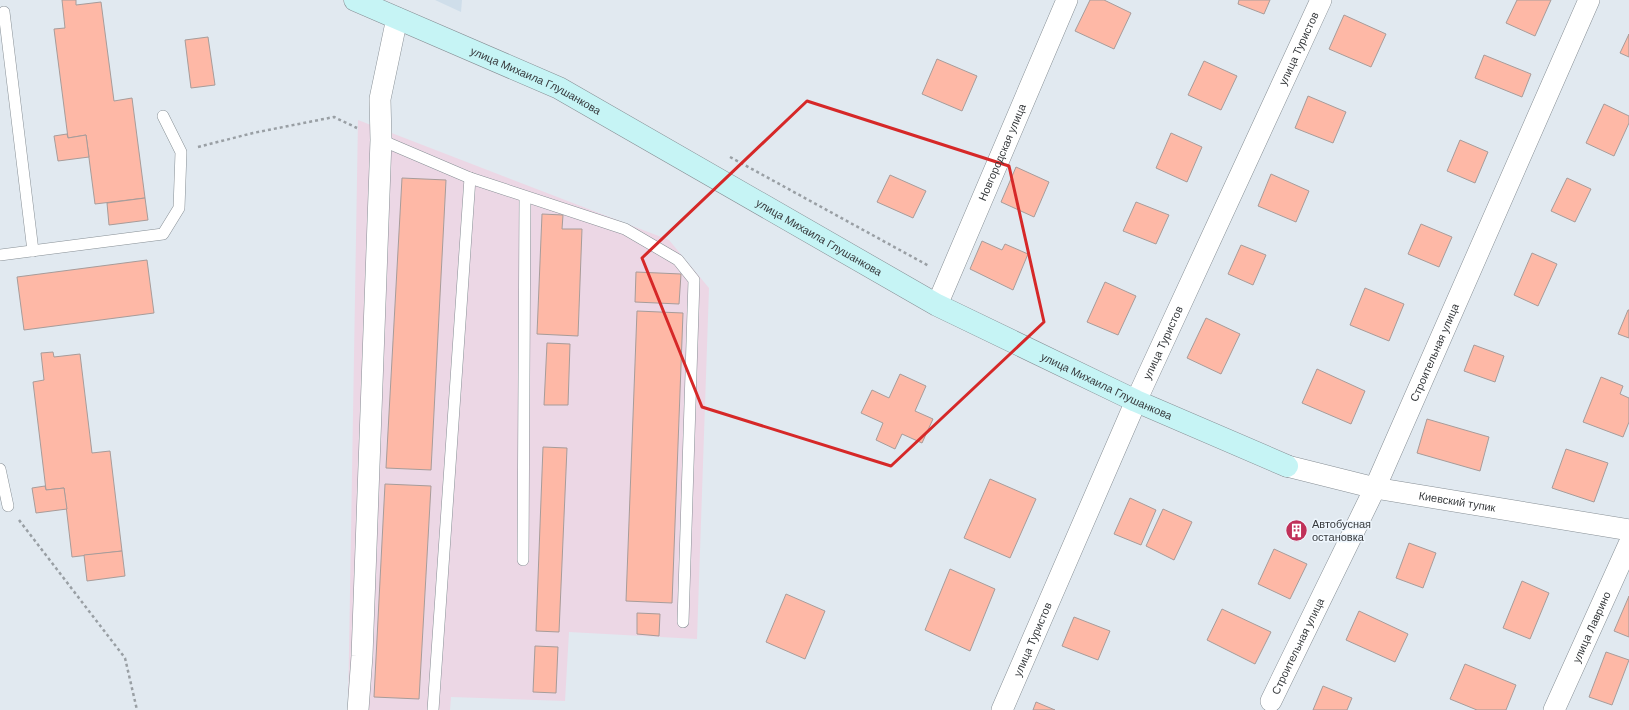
<svg xmlns="http://www.w3.org/2000/svg" width="1629" height="710" viewBox="0 0 1629 710" font-family="Arial,sans-serif">
<rect width="100%" height="100%" fill="#e1e9f0"/>
<path fill="#cfdeea" d="M435,0H462L461,12Z"/>
<path fill="#ecd7e5" d="M358,120L669,240L709,288L697,639L569,632L565,701L451,697L450,710H348Z"/>
<g fill="#feb8a6" stroke="#a79c9a">
<path d="M62,0H76V5L101,2L114,101L132,98L145,198L95,204L86,135L68,138L54,29L65,28Z"/>
<path d="M1090,0H1104L1131,13L1114,49L1075,31Z"/>
<path d="M1239,0H1270L1264,14L1238,4Z"/>
<path d="M1517,0H1551L1535,36L1506,23Z"/>
<path d="M1344,15L1386,34L1371,67L1329,49Z"/>
<path d="M1629,34V57L1620,53Z"/>
<path d="M208,37L215,85L191,88L185,40Z"/>
<path d="M1484,55L1531,74L1522,97L1475,78Z"/>
<path d="M937,59L977,76L962,111L922,94Z"/>
<path d="M1204,61L1237,76L1221,110L1188,95Z"/>
<path d="M1308,96L1346,112L1333,143L1295,128Z"/>
<path d="M1604,104L1629,116V123L1614,156L1586,143Z"/>
<path d="M1171,133L1202,147L1187,182L1156,168Z"/>
<path d="M67,134L68,138L86,135L89,157L58,161L54,136Z"/>
<path d="M1460,140L1488,152L1475,183L1447,171Z"/>
<path d="M1016,167L1049,182L1034,217L1001,202Z"/>
<path d="M1271,174L1309,191L1296,222L1258,206Z"/>
<path d="M890,175L926,191L913,218L877,202Z"/>
<path d="M402,178L446,180L431,470L386,468Z"/>
<path d="M1567,178L1591,189L1575,222L1551,211Z"/>
<path d="M145,198L148,220L109,225L107,203Z"/>
<path d="M1136,202L1169,215L1156,244L1123,231Z"/>
<path d="M542,214L563,215L562,229H582L578,336L537,334Z"/>
<path d="M1421,224L1452,237L1439,267L1408,254Z"/>
<path d="M982,241L1002,250L1005,244L1028,254L1013,290L970,269Z"/>
<path d="M1241,245L1266,255L1253,285L1228,274Z"/>
<path d="M1532,253L1557,264L1538,306L1514,295Z"/>
<path d="M147,260L154,313L24,330L17,277Z"/>
<path d="M636,272L681,274L679,304L635,302Z"/>
<path d="M1105,282L1136,296L1118,335L1087,322Z"/>
<path d="M1365,288L1404,304L1389,341L1350,325Z"/>
<path d="M1628,310H1629V338L1618,334Z"/>
<path d="M637,311L683,313L672,603L626,601Z"/>
<path d="M1206,318L1240,334L1221,374L1187,358Z"/>
<path d="M547,343L570,344L568,405H544Z"/>
<path d="M1474,345L1504,356L1495,382L1464,371Z"/>
<path d="M53,352L54,357L80,354L92,453L110,451L122,551L72,557L64,488L46,490L33,382L44,380L41,353Z"/>
<path d="M1317,369L1365,391L1351,424L1302,403Z"/>
<path d="M900,374L926,386L915,411L933,419L922,443L902,434L895,449L876,440L883,423L861,413L872,390L889,398Z"/>
<path d="M1601,377L1623,386L1620,394L1629,398V422L1623,437L1583,422Z"/>
<path d="M1427,419L1489,437L1480,471L1417,453Z"/>
<path d="M543,447L567,448L559,632L536,631Z"/>
<path d="M1566,449L1608,463L1594,502L1552,488Z"/>
<path d="M990,479L1036,499L1010,558L964,538Z"/>
<path d="M385,484L431,486L419,699L374,697Z"/>
<path d="M45,486L46,490L64,488L67,509L36,513L32,488Z"/>
<path d="M1130,498L1156,510L1141,545L1114,534Z"/>
<path d="M1163,509L1192,522L1174,560L1146,546Z"/>
<path d="M1300,525L1302,534L1292,535L1290,526Z"/>
<path d="M1409,543L1436,553L1423,588L1396,578Z"/>
<path d="M1274,549L1307,564L1290,599L1258,584Z"/>
<path d="M122,551L125,576L87,581L84,555Z"/>
<path d="M950,569L995,589L970,651L925,630Z"/>
<path d="M1522,581L1549,593L1530,639L1503,628Z"/>
<path d="M786,594L825,611L805,659L766,642Z"/>
<path d="M1629,596V637L1614,631Z"/>
<path d="M1222,609L1271,632L1255,664L1207,640Z"/>
<path d="M1359,611L1408,634L1395,662L1346,640Z"/>
<path d="M637,613L660,614L659,636L637,634Z"/>
<path d="M1074,617L1110,631L1098,660L1062,646Z"/>
<path d="M535,646L558,647L556,693L533,692Z"/>
<path d="M1606,652L1629,660L1612,705L1589,697Z"/>
<path d="M1465,664L1516,685L1506,710H1477L1450,699Z"/>
<path d="M1323,686L1352,698L1347,710H1313Z"/>
<path d="M1036,702L1055,710H1033Z"/>
</g>
<g fill="none" stroke-linecap="round" stroke-linejoin="round">
<defs>
<g id="lane">
<path d="M4,12L33,251"/>
<path d="M381,140L470,178L625,229L678,260L694,280L683,622"/>
<path d="M0,255L163,234L179,208L181,152L163,116"/>
<path d="M0,469L8,506"/>
<path d="M523,560L525,197"/>
<path d="M433,710L470,178"/>
</g>
<g id="street">
<path id="s1" d="M937,305L1067,0"/>
<path id="s2" d="M1287,466L1375,488L1629,530"/>
<path id="s3" d="M1271,701L1375,488L1589,0"/>
<path d="M358,710L362,656L381,140L380,99L397,18"/>
<path id="s4" d="M1002,710L1136,401L1321,0"/>
<path id="s5" d="M1554,710L1629,544"/>
</g>
<g id="secondary">
<path id="s6" d="M355,0L559,88L937,305L1136,401L1287,466"/>
</g>
</defs>
<use href="#lane" stroke="#878f95" stroke-width="12"/>
<use href="#street" stroke="#878f95" stroke-width="22"/>
<use href="#secondary" stroke="#878f95" stroke-width="23"/>
<g stroke="#999fa4" stroke-width="2.5" stroke-dasharray="3 3" stroke-linecap="butt">
<path d="M198,147L253,133L334,117L357,128"/>
<path d="M730,157L929,266"/>
<path d="M19,520L125,658L137,710"/>
</g>
<use href="#lane" stroke="#fff" stroke-width="11"/>
<use href="#street" stroke="#fff" stroke-width="21"/>
<use href="#secondary" stroke="#c6f4f5" stroke-width="22"/>
</g>
<path fill="none" stroke="#d62828" stroke-width="3" stroke-linejoin="round" d="M807,101L1009,166L1044,322L891,466L702,407L642,258Z"/>
<defs>
<symbol id="building-disc" viewBox="-11 -11 22 22"><circle r="9.5" fill="#c03159" stroke="#eef6fd"/><path d="M-4-6H4V6H1V3H-1V6H-4ZM-2.5-4.3h1.7v1.8h-1.7ZM.8-4.3h1.7v1.8H.8ZM-2.5-1h1.7V.8h-1.7ZM.8-1h1.7V.8H.8Z" fill="#fff"/></symbol>
</defs>
<g fill-rule="evenodd">
<use href="#building-disc" x="1284" y="518" width="25" height="25"/>
</g>
<g text-anchor="middle" stroke-width="3" stroke-linejoin="round" paint-order="stroke">
<g font-size="11" fill="#373a3d" stroke="#eef6fd">
<text dy="4" stroke="none"><textPath href="#s4" startOffset="725">улица Туристов</textPath></text>
<text dy="4" stroke="none"><textPath href="#s6" startOffset="198">улица Михаила Глушанкова</textPath></text>
<text dy="4" stroke="none"><textPath href="#s1" startOffset="166">Новгородская улица</textPath></text>
<text dy="4" stroke="none"><textPath href="#s6" startOffset="522">улица Михаила Глушанкова</textPath></text>
<text dy="4" stroke="none"><textPath href="#s4" startOffset="401">улица Туристов</textPath></text>
<text dy="4" stroke="none"><textPath href="#s3" startOffset="385">Строительная улица</textPath></text>
<text dy="4" stroke="none"><textPath href="#s6" startOffset="846">улица Михаила Глушанкова</textPath></text>
<text dy="4" stroke="none"><textPath href="#s2" startOffset="174">Киевский тупик</textPath></text>
<text dy="4" stroke="none"><textPath href="#s5" startOffset="91">улица Лаврино</textPath></text>
<text dy="4" stroke="none"><textPath href="#s4" startOffset="77">улица Туристов</textPath></text>
<text dy="4" stroke="none"><textPath href="#s3" startOffset="61">Строительная улица</textPath></text>
</g>
<g font-size="11" fill="#373a3d" stroke="#eef6fd" text-anchor="start">
<text x="1312" y="528">Автобусная<tspan x="1312" dy="13">остановка</tspan></text>
</g>
</g>
</svg>
